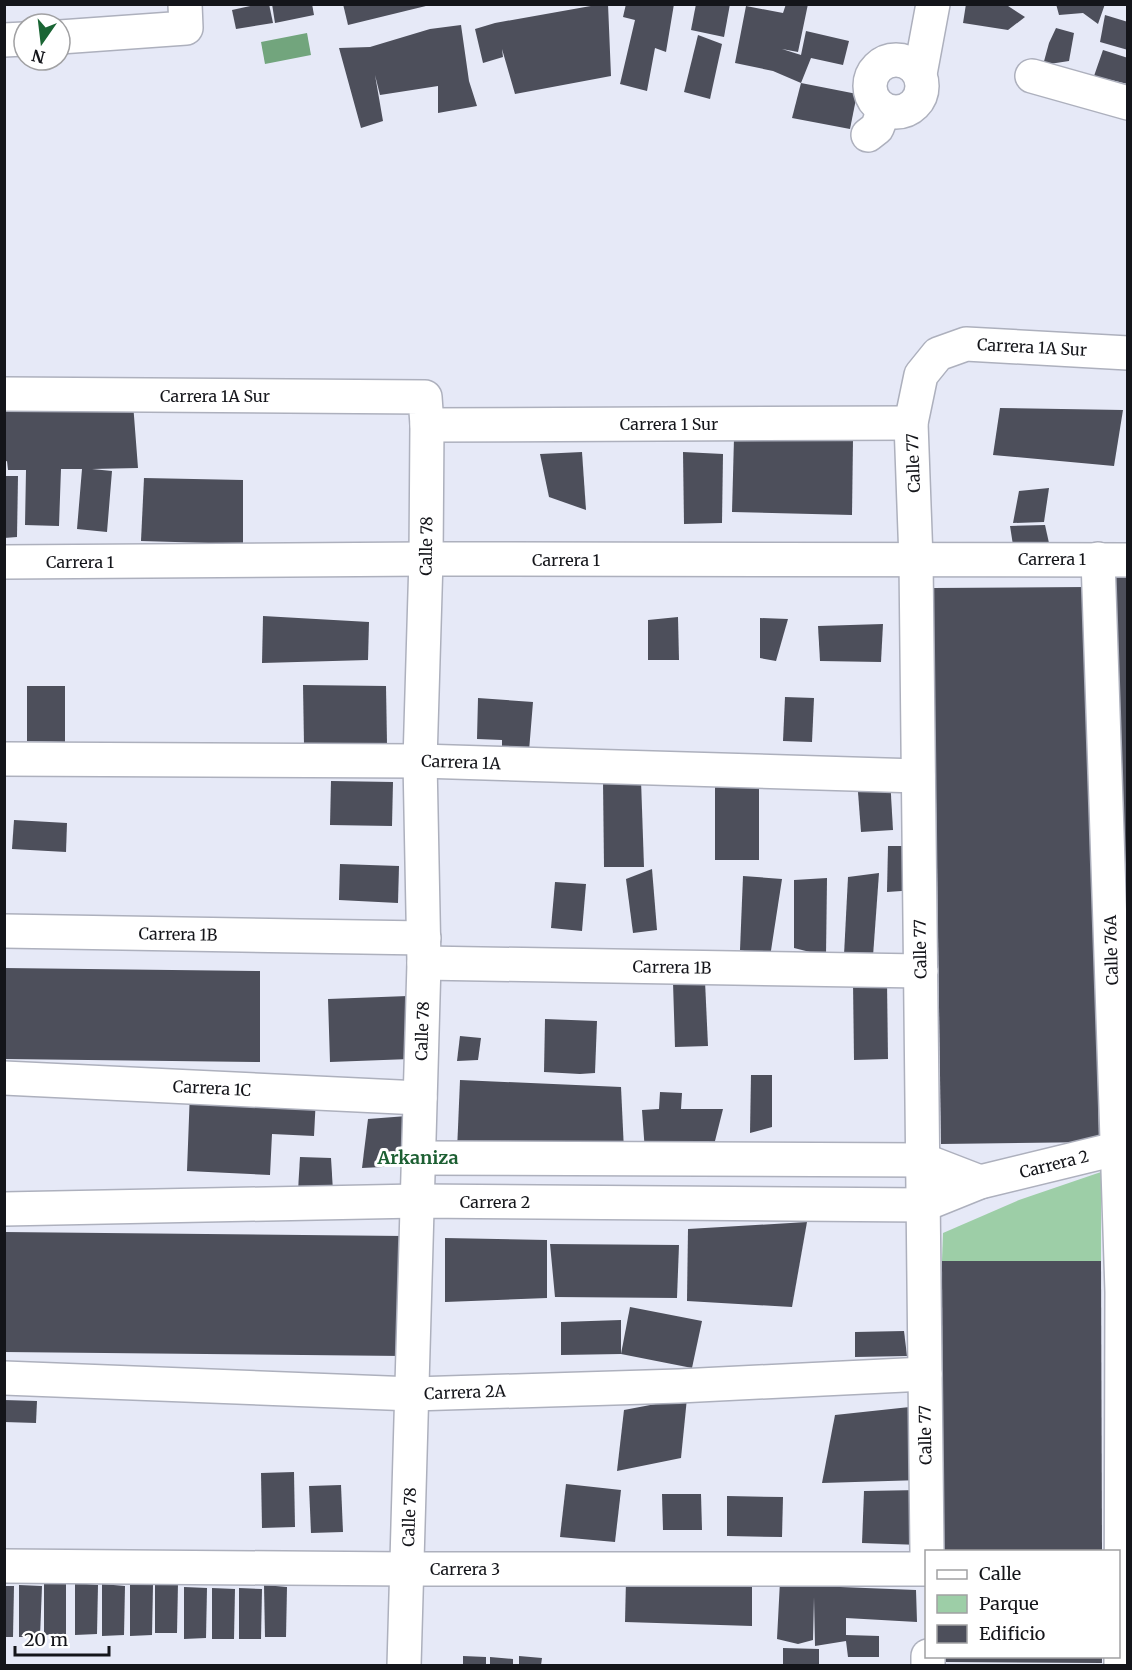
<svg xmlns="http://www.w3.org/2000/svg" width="1132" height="1670" viewBox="0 0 1132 1670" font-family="Merriweather,serif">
<rect width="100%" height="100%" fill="#e6e9f7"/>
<path fill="#9dcea7" d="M1101,1172V1261H942L943,1233L1019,1200Z"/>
<path fill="#72a57d" d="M307,33L311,55L265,64L261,42Z"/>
<g fill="#4d4f5b">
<path d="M259,4H269L273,23L236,29L232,10Z"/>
<path d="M272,4H312L314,15L275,23Z"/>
<path d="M343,4H430V5L348,25Z"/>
<path d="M602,4H608L611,76L515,94L502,49L503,57L483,63L475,29L495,23Z"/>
<path d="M626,4H674L666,52L655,48L647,91L620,84L635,20L623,17Z"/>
<path d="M696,4H730L724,37L691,30Z"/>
<path d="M786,4H808L798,52L782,49L801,55L806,31L849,41L843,65L811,58L801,83L773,71L735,63L746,6L783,13Z"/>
<path d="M966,4H1005L1025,17L1008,30L963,23Z"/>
<path d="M1056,4H1105L1098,24L1083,13L1059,15Z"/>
<path d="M1105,15L1128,22V50L1100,42Z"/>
<path d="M461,25L469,81L477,106L438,113V86L380,95L375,75L383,121L361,128L339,48L370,47L430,29Z"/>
<path d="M1056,28L1074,33L1069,61L1043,65L1049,43Z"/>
<path d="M698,35L722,44L710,99L684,92Z"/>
<path d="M1103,50L1128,58V84L1094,76Z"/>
<path d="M801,83L857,94L850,129L792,118Z"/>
<path d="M133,403L138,468L92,469L112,471L107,532L77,529L82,469H61L59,526L25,525L26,470H8L7,461L4,462L5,406Z"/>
<path d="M1000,408L1123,410L1114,466L993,455Z"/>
<path d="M734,438L853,440L852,515L732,512Z"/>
<path d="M582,452L586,510L549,497L540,454Z"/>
<path d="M683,452L723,454L722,523L684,524Z"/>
<path d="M4,476H18L17,537L4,538Z"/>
<path d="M144,478L243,480V544L141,541Z"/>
<path d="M1049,488L1044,522L1013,523L1019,491Z"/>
<path d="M1045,525L1049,543L1013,545L1010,526Z"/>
<path d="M1110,577L1128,578V922H1123Z"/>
<path d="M1088,587L1099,1142L941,1144L933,588Z"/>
<path d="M263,616L369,622L368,660L262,663Z"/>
<path d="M678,617L679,660H648V620Z"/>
<path d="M760,618L788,619L776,661L760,658Z"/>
<path d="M883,624L881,662L820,661L818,626Z"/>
<path d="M303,685L386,686L387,744L304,745Z"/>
<path d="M27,686H65V742L27,741Z"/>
<path d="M785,697L814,698L812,742L783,741Z"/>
<path d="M478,698L533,702L529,751L502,749V740L477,739Z"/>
<path d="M890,778L893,830L861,832L857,779Z"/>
<path d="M641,780L644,867H604L603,781Z"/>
<path d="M331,781L393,782L392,826L330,825Z"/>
<rect x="715" y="782" width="44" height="78"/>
<path d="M14,820L67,823L66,852L12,849Z"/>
<path d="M888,846H918L916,890L887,892Z"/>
<path d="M340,864L399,866L398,903L339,900Z"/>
<path d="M652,869L657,930L633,933L626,879Z"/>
<path d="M879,873L873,956L844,955L848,877Z"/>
<path d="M743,876L782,879L770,957L740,950Z"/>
<path d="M827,878L826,956L794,948V880Z"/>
<path d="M555,882L586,884L582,931L551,928Z"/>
<path d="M4,968L260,971V1062L4,1059Z"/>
<path d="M705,981L708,1046L675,1047L673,982Z"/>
<path d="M887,981L888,1059L854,1060L853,982Z"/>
<path d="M408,996L410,1059L330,1062L328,999Z"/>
<path d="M545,1019L597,1021L595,1073L580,1074L544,1072Z"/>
<path d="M460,1036L481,1038L478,1060L457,1061Z"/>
<path d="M751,1075H772V1127L750,1133Z"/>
<path d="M460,1080L621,1087L624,1151H457Z"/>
<path d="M190,1091L316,1097L314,1136L272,1134L270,1175L187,1171Z"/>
<path d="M660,1092L682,1093L681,1109H723L712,1153L645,1152L642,1110L659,1109Z"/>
<path d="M407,1116L403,1166L362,1168L368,1119Z"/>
<path d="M300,1157L331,1158L333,1191H298Z"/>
<path d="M807,1222L792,1307L687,1301L688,1229Z"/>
<path d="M4,1232L403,1236V1356L4,1352Z"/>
<path d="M445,1238L547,1240V1298L445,1302Z"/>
<path d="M550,1244L679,1245L677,1298L555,1297Z"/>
<path d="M942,1261H1101L1102,1551H943Z"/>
<path d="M630,1307L702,1321L692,1368L621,1354Z"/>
<path d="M621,1320V1354L561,1355V1322Z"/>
<path d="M904,1331L907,1356L855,1357V1332Z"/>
<path d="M687,1398L681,1458L617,1471L624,1410Z"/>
<path d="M4,1400L37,1401L36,1423L4,1422Z"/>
<path d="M919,1406L921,1480L822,1483L835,1415Z"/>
<path d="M294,1472L295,1527L262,1528L261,1473Z"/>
<path d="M566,1484L621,1490L615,1542L560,1537Z"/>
<path d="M341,1485L343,1532L311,1533L309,1486Z"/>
<path d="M920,1490L921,1545L862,1543L864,1491Z"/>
<path d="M662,1494H701L702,1530H663Z"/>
<path d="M727,1496L783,1497L782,1537L727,1536Z"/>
<path d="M626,1580L752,1583V1626L625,1622Z"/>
<path d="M780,1581L815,1586L916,1590L917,1622L846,1618V1635L879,1636V1657H848L846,1641L815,1646L814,1597L813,1640L798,1644L777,1639Z"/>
<path d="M155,1582L178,1583L177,1633H155Z"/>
<path d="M44,1583L66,1584V1634L44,1635Z"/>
<path d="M75,1583L98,1585L97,1634L75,1635Z"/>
<path d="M102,1584L125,1586L124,1635L102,1636Z"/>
<path d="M130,1584L153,1585L152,1635L130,1636Z"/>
<path d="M19,1585L42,1586L40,1637H19Z"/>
<path d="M264,1585L287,1587L286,1637H265Z"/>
<path d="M4,1586H14L13,1637H4Z"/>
<path d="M184,1587L207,1588L206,1638L184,1639Z"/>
<path d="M212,1588L235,1589L234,1639H212Z"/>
<path d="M239,1588L262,1589L261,1639H239Z"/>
<path d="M783,1648L819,1649V1665H783Z"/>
<path d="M463,1656L486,1657V1665H463Z"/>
<path d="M519,1656L542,1658L541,1665H519Z"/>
<path d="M943,1656H1102V1663L943,1662Z"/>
<path d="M490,1657L513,1659V1665H490Z"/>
</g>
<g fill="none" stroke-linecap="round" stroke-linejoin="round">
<defs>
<g id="minor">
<path d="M60,37L186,28L185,4"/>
<path d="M4,40L24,39"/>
<circle cx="896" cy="86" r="26"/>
<path d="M920,74L933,4"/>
<path d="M1032,76L1128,103"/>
<path d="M868,135L877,128L884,110"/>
<path d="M4,394L425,397L427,425L426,559L420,761L424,963L404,1666"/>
<path d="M427,425L911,423"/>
<path d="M1098,559L1122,1292L1121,1666"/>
<path d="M916,560L911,423L921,375L938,354L966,344L1128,353"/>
<path d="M4,759L420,761L918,776"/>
<path d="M4,931L424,938"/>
<path d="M424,963L921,971"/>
<path d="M4,1078L420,1098"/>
<path d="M418,1158L923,1160L980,1182"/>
<path d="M4,1209L417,1201L923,1205L980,1182L1128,1146"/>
<path d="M4,1378L413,1394L679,1386L925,1374"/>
<path d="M4,1566L407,1569H926"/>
</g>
<g id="tertiary">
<path d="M916,560L927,1552"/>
<path d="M4,562L426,559L1128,560"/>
<path d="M928,1656V1666"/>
</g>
</defs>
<use href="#minor" stroke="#adb0bd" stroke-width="36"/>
<use href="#tertiary" stroke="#adb0bd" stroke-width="36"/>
<use href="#minor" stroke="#fff" stroke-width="33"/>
<use href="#tertiary" stroke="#fff" stroke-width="33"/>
</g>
<g text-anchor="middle" stroke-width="6" stroke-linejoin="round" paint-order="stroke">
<g font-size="16" fill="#14151a" stroke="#fff">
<text transform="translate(1032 347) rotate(3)" y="6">Carrera 1A Sur</text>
<text x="215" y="402">Carrera 1A Sur</text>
<text x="669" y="430">Carrera 1 Sur</text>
<text transform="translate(913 463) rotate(-92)" y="6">Calle 77</text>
<text transform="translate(426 546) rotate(-89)" y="6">Calle 78</text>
<text x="1052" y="565">Carrera 1</text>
<text x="566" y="566">Carrera 1</text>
<text x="80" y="568">Carrera 1</text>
<text transform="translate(461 762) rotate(2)" y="6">Carrera 1A</text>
<text transform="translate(178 934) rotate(1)" y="6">Carrera 1B</text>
<text transform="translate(920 949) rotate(-91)" y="6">Calle 77</text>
<text transform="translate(1111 950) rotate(-92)" y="6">Calle 76A</text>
<text transform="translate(672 967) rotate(1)" y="6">Carrera 1B</text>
<text transform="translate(422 1031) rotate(-88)" y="6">Calle 78</text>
<text transform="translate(212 1088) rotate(3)" y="6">Carrera 1C</text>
<text transform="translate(1054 1164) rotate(-14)" y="6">Carrera 2</text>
<text x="495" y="1208">Carrera 2</text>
<text transform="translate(465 1392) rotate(-2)" y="6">Carrera 2A</text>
<text transform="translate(925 1435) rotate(-91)" y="6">Calle 77</text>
<text transform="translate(409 1517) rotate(-88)" y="6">Calle 78</text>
<text x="465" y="1575">Carrera 3</text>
</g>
<g font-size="18" font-weight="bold" fill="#1c5f32" stroke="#fff">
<text x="418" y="1164">Arkaniza</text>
</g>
</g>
<rect width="1132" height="1670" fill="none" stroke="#14151a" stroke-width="12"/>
<rect x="925" y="1550" width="195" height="108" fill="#ffffff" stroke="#a1a1a3" stroke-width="1.5"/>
<rect x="937" y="1570" width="30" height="9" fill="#ffffff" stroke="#a1a1a3" stroke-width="1.5"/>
<text x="979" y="1580" font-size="18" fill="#14151a">Calle</text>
<rect x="937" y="1595" width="30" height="18" fill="#9dcea7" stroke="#a1a1a3" stroke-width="1.5"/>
<text x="979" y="1610" font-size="18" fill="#14151a">Parque</text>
<rect x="937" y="1625" width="30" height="18" fill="#4d4f5b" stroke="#a1a1a3" stroke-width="1.5"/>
<text x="979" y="1640" font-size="18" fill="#14151a">Edificio</text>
<g transform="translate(42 42) rotate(194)"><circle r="28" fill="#ffffff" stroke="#a1a1a3" stroke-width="1.5"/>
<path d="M0-4.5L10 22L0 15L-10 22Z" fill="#1a6534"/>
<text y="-9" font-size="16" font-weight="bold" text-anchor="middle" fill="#14151a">N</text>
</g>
<path d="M15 1646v9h94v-9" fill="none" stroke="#14151a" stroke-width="3"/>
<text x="24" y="1646" font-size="18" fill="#14151a" stroke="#ffffff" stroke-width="4.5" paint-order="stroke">20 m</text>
</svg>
